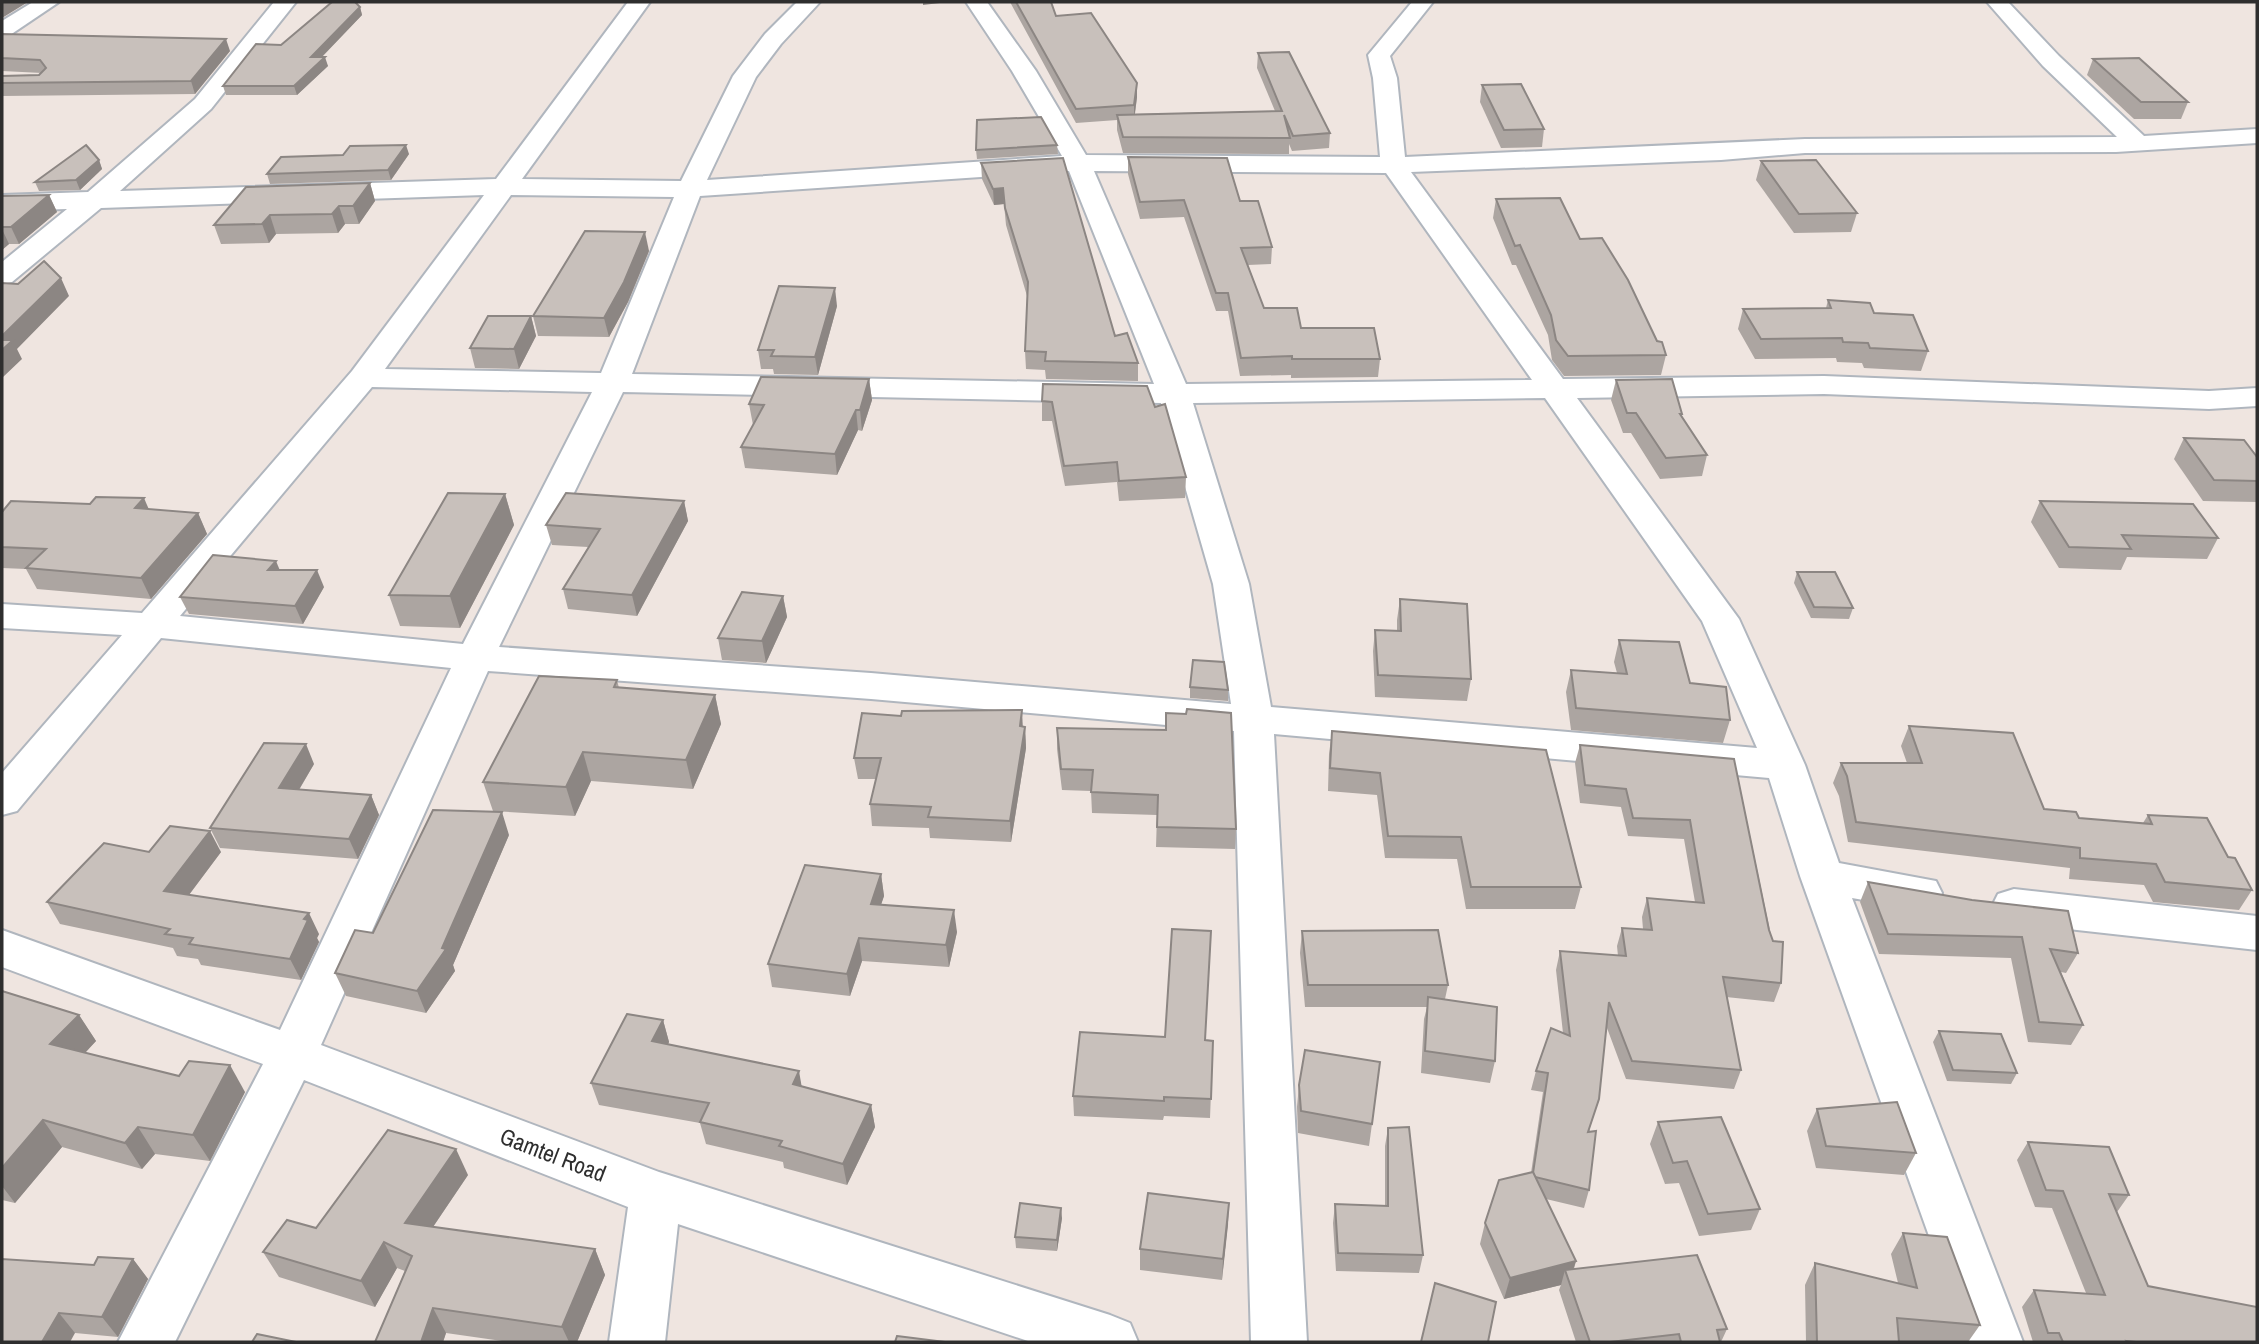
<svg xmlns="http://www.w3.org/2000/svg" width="2259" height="1344" viewBox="0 0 2259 1344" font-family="'Archivo Narrow',sans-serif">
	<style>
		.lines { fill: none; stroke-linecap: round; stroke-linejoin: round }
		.minor-casing { stroke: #b0b6be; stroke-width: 4 }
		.minor { fill: #fff; fill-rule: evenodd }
		.wall { fill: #aca5a1 }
		.shaded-wall { fill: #8c8683 }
		.building { fill: #c8c0bb; stroke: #8c8683; stroke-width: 2 }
		.labels { text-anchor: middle; stroke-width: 6; stroke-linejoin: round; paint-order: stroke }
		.near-street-label { font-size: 23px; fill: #2e2e2e; stroke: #fff }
	</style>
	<rect width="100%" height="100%" fill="#efe5e0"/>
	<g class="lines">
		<g class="minor-casing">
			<g id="minor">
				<path d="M33,2H59L10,35L2,37V21Z"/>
				<path d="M274,2H296L211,109L120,191L496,179L628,2H650L522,179L681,181L733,76L765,34L797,2H820L781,44L756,77L707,180L1062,156L1012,71L966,2H987L1036,71L1086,155L1380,157L1373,78L1368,55L1412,2H1433L1390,56L1397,78L1405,157L1805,139L2117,137L2043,66L1987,2H2008L2059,56L2144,136L2257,129V143L2116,152L1805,153L1721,160L1411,172L1563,379L1824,376L2209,391L2257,388V406L2209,409L1824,394L1577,398L1739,619L1805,765L1839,863L1936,881L1942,893L1936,905L1920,910L1852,898L2023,1342H1967L1800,876L1769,778L1274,734L1307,1342H1251L1234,731L871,699L488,671L321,1045L659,1172L1110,1315L1130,1323L1138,1342H1031L678,1224L665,1342H609L628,1207L304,1080L175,1342H118L263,1064L2,967V930L280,1030L451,668L161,638L17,811L2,815V773L122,635L2,628V604L142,613L352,371L484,195L101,208L12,282L2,284V262L67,209L2,211V195L88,192L195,99ZM1069,171L1154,384L632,374L700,196ZM1094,171L1386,173L1532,380L1186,384ZM511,195L674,197L601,373L385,369ZM372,387L592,392L463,644L180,616ZM623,392L1161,403L1213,584L1231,704L871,673L499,647ZM1545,398L1702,621L1757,748L1271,707L1249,584L1193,403Z"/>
				<path d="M2014,889L2257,916V950L2014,923L1998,918L1992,906L1998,894Z"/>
			</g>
		</g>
		<use href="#minor" class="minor"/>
	</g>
	<g class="wall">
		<path d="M1010,2H1051L1056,16L1137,97L1135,114L1275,111L1257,68L1258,53L1330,133L1329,148L1292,151L1289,144V154L1123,153L1117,130V120L1076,123Z"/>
		<path d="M360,7L362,15L322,57L328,66L297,95H226L223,86L281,45Z"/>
		<path d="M2,34L230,51L195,94L2,96V76L39,75L42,73L2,71Z"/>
		<path d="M2093,59L2188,102L2181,119H2134L2087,75Z"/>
		<path d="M1482,85L1544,129L1542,147L1501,148L1480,102Z"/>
		<path d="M1057,145L1058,154L977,159L976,150Z"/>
		<path d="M409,154L391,180L270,184L267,174Z"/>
		<path d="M1128,157L1240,201L1272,247L1271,264L1248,265L1264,308L1301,328L1380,359L1378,377L1291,378V375L1240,376L1228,311H1216L1184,217L1140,219L1128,174Z"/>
		<path d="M99,160L102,169L80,190L39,191L35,182Z"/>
		<path d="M1761,161L1857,213L1851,232L1794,233L1756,180Z"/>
		<path d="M981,163L1115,336L1138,363V381L1046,379L1045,370L1026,369L1025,351L1027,296L1006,225L1004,204L994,205L982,179Z"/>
		<path d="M370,183L375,201L359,224H345L338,233L276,234L269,243L221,244L214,225Z"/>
		<path d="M49,195L57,212L19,244H9L2,250V196Z"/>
		<path d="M1496,199L1580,239L1657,341L1666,355L1661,375L1564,376L1552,360L1548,335L1516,265H1512L1493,218Z"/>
		<path d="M649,251L628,302L609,337L538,336L533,316Z"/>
		<path d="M1828,300L1874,313L1928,351L1921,371L1864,368L1862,363L1837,362L1836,358L1755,359L1738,329L1743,309L1826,308Z"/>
		<path d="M837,306L818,375L774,374L773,369H761L758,350Z"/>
		<path d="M531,316L536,336L519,369L475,368L470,348Z"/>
		<path d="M869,379L872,400L862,431L858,430L837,475L745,468L741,447L753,425L749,404Z"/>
		<path d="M1616,380L1682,414L1681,416L1707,455L1702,476L1660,479L1631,433H1623L1611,400Z"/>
		<path d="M1042,401L1155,407L1186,477L1185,498L1119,501L1117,482L1065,486L1052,421H1042Z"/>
		<path d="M2184,438L2257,457V502L2203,501L2174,459Z"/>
		<path d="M505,494L514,525L460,628L400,626L389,595Z"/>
		<path d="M684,501L688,521L637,616L568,609L563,589L588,547L552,545L546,525Z"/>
		<path d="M2040,501L2218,538L2207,559L2127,557L2121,570L2059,568L2031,522Z"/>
		<path d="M148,509L198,513L207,534L151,599L37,589L26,569L2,568V512Z"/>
		<path d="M1797,572L1853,608L1849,619L1811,618L1794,583Z"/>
		<path d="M324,587L303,624L189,614L180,597Z"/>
		<path d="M783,596L787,617L766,663L722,660L718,638Z"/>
		<path d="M1400,599L1471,679L1467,701L1375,697L1373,651L1375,630L1397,631V620Z"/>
		<path d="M1619,640L1690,683L1730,720L1723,743L1571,730L1566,692L1571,670L1617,673L1614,662Z"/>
		<path d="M617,680L619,688L715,695L721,724L693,789L591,781L575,816L493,811L483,782Z"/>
		<path d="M1190,687L1228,690V701L1190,698Z"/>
		<path d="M1909,726L2044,809L2079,818L2143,823L2148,815L2228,857L2252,890L2239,910L2153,902L2144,885L2069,879L2070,868L1848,842L1839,796L1833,783L1841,763H1907L1901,746Z"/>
		<path d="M1025,727L1026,748L1011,842L930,838L929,828L872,826L870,804L876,779H858L854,758Z"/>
		<path d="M1057,728L1236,829L1235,849L1156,847L1157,815L1092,813L1091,791L1062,790L1057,749Z"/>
		<path d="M1332,731L1581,887L1575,909H1466L1457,859L1385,858L1377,795L1328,791L1329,754Z"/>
		<path d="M1580,745L1734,759L1781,983L1774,1002L1726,997L1741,1070L1734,1089L1626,1079L1607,1028L1589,1132V1190L1584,1208L1546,1199L1576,1261L1574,1269L1727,1329L1721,1342H1576L1559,1290L1561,1285L1504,1299L1480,1244L1485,1223L1531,1173L1543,1092L1531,1090L1536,1071L1563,1033L1556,970L1560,951L1618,956L1617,946L1622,928L1643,929L1642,917L1647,898L1695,902L1684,839L1628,836L1621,807L1580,803L1575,763Z"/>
		<path d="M314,764L299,790L371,795L379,815L358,859L220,848L210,828Z"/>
		<path d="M509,835L453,965L455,971L426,1013L346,996L335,973L373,933Z"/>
		<path d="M149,852H221L189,895L319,934L317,938L319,942L301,980L201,965L198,959L177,956L173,948L60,924L47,902Z"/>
		<path d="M881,874L884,896L881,904L957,932L949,967L862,961L850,996L772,987L768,964Z"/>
		<path d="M1868,882L1972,900L2078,953L2066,973L2061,972L2083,1025L2071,1045L2028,1042L2011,958L1879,954L1860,902Z"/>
		<path d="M1302,931L1448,985L1445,999L1495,1061L1490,1083L1421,1073L1424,1019L1427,1007H1305L1300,953Z"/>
		<path d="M2,991L79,1015L96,1041L85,1053L245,1092L210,1161L155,1154L142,1169L62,1147L15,1203L2,1200Z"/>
		<path d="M663,1020L669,1042L668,1044L802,1086L871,1105L875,1127L847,1185L784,1168L783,1162L706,1144L700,1123L599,1105L591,1083Z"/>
		<path d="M1939,1031L2017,1073L2011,1084L1947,1081L1933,1042Z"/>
		<path d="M1205,1040L1213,1041L1210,1118L1164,1116L1163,1120L1074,1116L1073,1096Z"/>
		<path d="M1299,1085L1372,1124L1369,1146L1298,1133L1297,1107Z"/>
		<path d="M1817,1109L1916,1153L1904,1175L1816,1168L1807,1131Z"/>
		<path d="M1658,1122L1760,1209L1751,1230L1699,1236L1679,1183L1665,1184L1650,1144Z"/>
		<path d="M1388,1128L1423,1255L1419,1273L1336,1271L1333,1223L1335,1204L1385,1206V1146Z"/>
		<path d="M2028,1142L2129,1195L2117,1212L2148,1286L2257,1342H2033L2022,1307L2034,1290L2086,1293L2052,1208L2035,1207L2017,1160Z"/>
		<path d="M468,1175L433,1227L595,1249L605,1275L577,1342H509L446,1333L443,1342H375L405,1271L397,1268L375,1307L279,1277L263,1252L316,1228Z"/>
		<path d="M1229,1203L1222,1280L1140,1270V1249Z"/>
		<path d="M1062,1218L1057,1251L1016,1248L1015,1237Z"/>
		<path d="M1903,1233L1980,1325L1968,1342H1919L1898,1341L1899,1342H1806L1805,1285L1815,1263L1898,1283L1891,1254Z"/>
		<path d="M133,1259L148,1279L118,1337L75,1333L2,1342L94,1265Z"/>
	</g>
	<g class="shaded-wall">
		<path d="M4,2H28L2,18V3Z"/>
		<path d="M923,2H948L923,5Z"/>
		<path d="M360,7L362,15L313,66L311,57Z"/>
		<path d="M226,39L230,51L195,94L191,81Z"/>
		<path d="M325,57L328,66L297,95L294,86Z"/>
		<path d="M1137,83V97L1134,119V105Z"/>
		<path d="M406,145L409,154L391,180L388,170Z"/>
		<path d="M99,160L102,169L80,190L76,180Z"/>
		<path d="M370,183L375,201L359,224L353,206Z"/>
		<path d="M1003,188L1004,204L994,205L993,189Z"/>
		<path d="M49,195L57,212L19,244L11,227Z"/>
		<path d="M339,206L345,224L338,233L332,214Z"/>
		<path d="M270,215L276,234L269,243L262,224Z"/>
		<path d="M2,229L9,244L2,250Z"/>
		<path d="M645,232L649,251L628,302L609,337L604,318Z"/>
		<path d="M61,278L69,296L17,349L22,359L2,378V336Z"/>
		<path d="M835,288L837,306L818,375L815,357Z"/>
		<path d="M531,316L536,336L519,369L514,349Z"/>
		<path d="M869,379L872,400L862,431L860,410Z"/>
		<path d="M856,410L858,430L837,475L835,454Z"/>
		<path d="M505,494L514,525L460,628L450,596Z"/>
		<path d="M144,498L153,519L135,508Z"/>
		<path d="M684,501L688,521L637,616L632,595Z"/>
		<path d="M198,513L207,534L151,599L141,578Z"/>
		<path d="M276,561L283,578L268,570Z"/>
		<path d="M317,570L324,587L303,624L295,606Z"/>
		<path d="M783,596L787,617L766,663L762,641Z"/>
		<path d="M715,695L721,724L693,789L686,760Z"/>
		<path d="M1022,710L1023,731L1020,726Z"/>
		<path d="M1025,727L1026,748L1011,842L1010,821Z"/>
		<path d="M306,744L314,764L288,808L279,788Z"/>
		<path d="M583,752L591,781L575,816L566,787Z"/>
		<path d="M371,795L379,815L358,859L349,839Z"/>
		<path d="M502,812L509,835L453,965L455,971L426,1013L417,991L442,948Z"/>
		<path d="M210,831L221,852L176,912L164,891Z"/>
		<path d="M881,874L884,896L874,926L871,904Z"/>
		<path d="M954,910L957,932L949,967L946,945Z"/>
		<path d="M309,913L319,934L317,938L319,942L301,980L290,959L304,919Z"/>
		<path d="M859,938L862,961L850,996L847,974Z"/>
		<path d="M79,1015L96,1041L68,1071L50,1044Z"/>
		<path d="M663,1020L669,1042L659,1063L652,1041Z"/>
		<path d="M230,1065L245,1092L210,1161L193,1135Z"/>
		<path d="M799,1071L803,1094L793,1084Z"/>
		<path d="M871,1105L875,1127L847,1185L843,1164Z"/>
		<path d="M43,1120L62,1147L15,1203L2,1186V1168Z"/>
		<path d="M138,1127L155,1154L142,1169L125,1143Z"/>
		<path d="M456,1149L468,1175L418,1249L405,1223Z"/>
		<path d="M1229,1203L1228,1225L1222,1280L1223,1259Z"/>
		<path d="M1061,1208L1062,1218L1057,1251V1240Z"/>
		<path d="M384,1242L397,1268L375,1307L361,1281Z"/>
		<path d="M595,1249L605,1275L577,1342H569L562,1327Z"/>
		<path d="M133,1259L148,1279L118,1337L102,1317Z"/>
		<path d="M1576,1261L1569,1282L1565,1270L1561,1285L1504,1299L1510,1278Z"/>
		<path d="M433,1308L446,1333L443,1342H421Z"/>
		<path d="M59,1313L75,1333L70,1342H42Z"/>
	</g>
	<g class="building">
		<path d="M332,2H355L360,7L311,57H325L294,86H223L256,44L281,45Z"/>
		<path d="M1016,2H1051L1056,16L1091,13L1137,83L1134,105L1076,109Z"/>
		<path d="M2,34L226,39L191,81L2,83V76L39,75L46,68L40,60L2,58Z"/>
		<path d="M1289,52L1330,133L1293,136L1284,115L1290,138L1123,137L1117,115L1282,111L1258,53Z"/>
		<path d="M2139,58L2188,102H2141L2093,59Z"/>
		<path d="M1521,84L1544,129L1504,130L1482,85Z"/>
		<path d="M1041,117L1057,145L976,150L977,120Z"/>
		<path d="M86,145L99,160L76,180L35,182Z"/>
		<path d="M406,145L388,170L267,174L281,157L343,155L350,146Z"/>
		<path d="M1128,157L1227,158L1240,201H1258L1272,247L1241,248L1264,308H1297L1301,328H1374L1380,359H1292V356L1241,358L1228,293H1216L1184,200L1140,202Z"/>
		<path d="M1063,158L1115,336L1127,333L1138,363L1045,361L1046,352L1025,351L1028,282L1005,208L1003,188L993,189L981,163Z"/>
		<path d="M1816,160L1857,213L1799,214L1761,161Z"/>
		<path d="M370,183L353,206H339L332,214L270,215L262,224L214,225L246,187Z"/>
		<path d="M49,195L11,227H2V196Z"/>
		<path d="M1560,198L1580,239L1602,238L1628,280L1657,341L1662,342L1666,355L1568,356L1556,340L1551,315L1520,245L1515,246L1496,199Z"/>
		<path d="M585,231L645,232L624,282L604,318L533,316Z"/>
		<path d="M44,261L61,278L2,336V283L18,284Z"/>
		<path d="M779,286L835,288L815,357L771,356L774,350H758Z"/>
		<path d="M1828,300L1870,303L1874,313L1913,315L1928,351L1870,348L1868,343L1843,342L1842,338L1761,339L1743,309L1831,308Z"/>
		<path d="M488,316H531L514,349L470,348Z"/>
		<path d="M2,340H13L2,350Z"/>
		<path d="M761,377L869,379L860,410H856L835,454L741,447L764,405L749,404Z"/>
		<path d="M1672,379L1682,414H1680L1707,455L1666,458L1636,413H1627L1616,380Z"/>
		<path d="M1043,384L1147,386L1155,407L1165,404L1186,477L1119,481L1117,462L1064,466L1052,402L1042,401Z"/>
		<path d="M2184,438L2244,440L2257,457V481L2214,480Z"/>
		<path d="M448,493L505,494L450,596L389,595Z"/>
		<path d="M566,493L684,501L632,595L563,589L600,529L546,525Z"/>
		<path d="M96,497L144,498L135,508L198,513L141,578L26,568L46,549L2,547V512L11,501L90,504Z"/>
		<path d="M2040,501L2193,504L2218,538L2122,535L2131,549L2069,547Z"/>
		<path d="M213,555L276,561L268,570H317L295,606L180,597Z"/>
		<path d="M1797,572H1835L1853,608L1814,607Z"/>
		<path d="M742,592L783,596L762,641L718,638Z"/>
		<path d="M1400,599L1467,604L1471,679L1378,675L1375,630L1401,631Z"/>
		<path d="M1619,640L1679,642L1690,683L1726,687L1730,720L1576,708L1571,670L1627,674Z"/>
		<path d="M1193,660L1224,662L1228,690L1190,687Z"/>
		<path d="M539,676L617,680L614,687L715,695L686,760L583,752L566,787L483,782Z"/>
		<path d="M1187,709L1231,713L1236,829L1157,827L1158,795L1091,792L1093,770L1061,769L1057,728L1166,730V713L1186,714Z"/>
		<path d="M1022,710L1020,726L1025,727L1010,821L928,817L931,807L870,804L881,758H854L862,713L901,716L902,711Z"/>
		<path d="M1909,726L2013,733L2044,809L2076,812L2079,818L2152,824L2148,815L2207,818L2228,857L2235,858L2252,890L2165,882L2156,864L2080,858V848L1856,822L1847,776L1841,763H1922Z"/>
		<path d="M1332,731L1546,750L1581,887H1471L1461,837L1388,836L1380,773L1330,768Z"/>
		<path d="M264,743L306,744L279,788L371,795L349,839L210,828Z"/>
		<path d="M1580,745L1734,759L1769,930L1773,941L1783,942L1781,983L1723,977L1741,1070L1632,1061L1609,1002L1599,1099L1588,1132L1596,1131L1589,1190L1535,1177L1533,1173L1548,1073L1536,1071L1551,1028L1570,1036L1560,951L1626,956L1622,928L1652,930L1647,898L1704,903L1690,820L1633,818L1626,789L1585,785Z"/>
		<path d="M433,810L502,812L442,948L446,949L417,991L335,973L355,930L373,933Z"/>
		<path d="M170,826L210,831L164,891L309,913L304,919L308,920L290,959L189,944L193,938L165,934L170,929L47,902L104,843L149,852Z"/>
		<path d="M805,865L881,874L871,904L954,910L946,945L859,938L847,974L768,964Z"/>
		<path d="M1868,882L1972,900L2068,911L2078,953L2050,949L2083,1025L2039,1022L2022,937L1888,934Z"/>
		<path d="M1172,929L1211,931L1205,1040L1213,1041L1211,1099L1164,1097V1101L1073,1096L1080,1032L1165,1037Z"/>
		<path d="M1438,930L1448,985H1308L1302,931Z"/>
		<path d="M2,991L79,1015L50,1044L179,1076L189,1061L230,1065L193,1135L138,1127L125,1143L43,1120L2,1168Z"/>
		<path d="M1428,997L1497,1007L1495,1061L1425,1051Z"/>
		<path d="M627,1014L663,1020L652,1041L799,1071L793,1084L871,1105L843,1164L779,1146L782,1141L700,1122L709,1103L591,1083Z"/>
		<path d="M1939,1031L2001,1034L2017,1073L1953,1070Z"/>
		<path d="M1305,1050L1380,1062L1372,1124L1301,1111L1299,1085Z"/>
		<path d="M1897,1102L1916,1153L1826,1146L1817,1109Z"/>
		<path d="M1721,1117L1760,1209L1708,1214L1687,1161L1673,1163L1658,1122Z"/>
		<path d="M1409,1127L1423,1255L1338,1253L1335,1204L1388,1206V1128Z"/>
		<path d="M388,1130L456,1149L405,1223L595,1249L562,1327L433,1308L421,1342H375L412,1256L384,1242L361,1281L263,1252L287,1220L316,1228Z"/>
		<path d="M2028,1142L2109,1147L2129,1195L2109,1194L2148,1286L2257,1307V1342H2136L2127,1341L2128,1342H2063L2059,1333H2048L2034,1290L2105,1295L2063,1191L2046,1190Z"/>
		<path d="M1533,1172L1576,1261L1510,1278L1485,1223L1499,1180Z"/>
		<path d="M1148,1193L1229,1203L1223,1259L1140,1249Z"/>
		<path d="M1020,1203L1061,1208L1057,1240L1015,1237Z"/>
		<path d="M1903,1233L1947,1237L1980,1325L1897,1318L1899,1342H1817L1815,1263L1917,1288Z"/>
		<path d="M1697,1255L1727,1329L1717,1330L1720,1342H1681L1679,1334L1610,1342H1590L1565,1270Z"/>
		<path d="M98,1257L133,1259L102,1317L59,1313L42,1342H2V1259L94,1265Z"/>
		<path d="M1435,1283L1496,1302L1488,1342H1421Z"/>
		<path d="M257,1334L296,1342H252Z"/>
		<path d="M897,1336L945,1342H895Z"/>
	</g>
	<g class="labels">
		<g class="near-street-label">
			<text transform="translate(553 1155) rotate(21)" y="8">Gamtel Road</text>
		</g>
	</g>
	<rect width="2259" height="1344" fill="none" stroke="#2e2e2e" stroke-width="7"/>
</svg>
